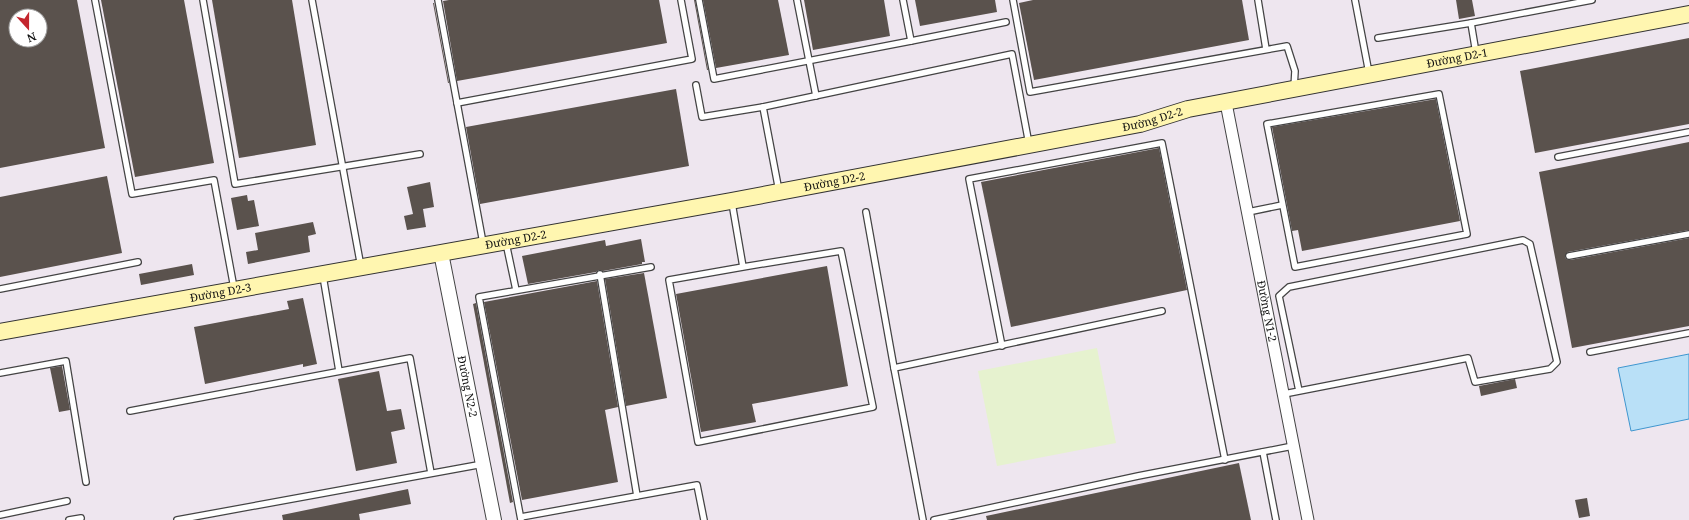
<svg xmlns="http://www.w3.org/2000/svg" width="1689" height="520" viewBox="0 0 1689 520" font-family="'Noto Serif',serif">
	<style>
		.industrial { fill: #eee6ef; fill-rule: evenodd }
		.pitch { fill: #e6f2cf }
		.water { fill: #b9e0f7; stroke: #3f96cf }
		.building { fill: #5a524d; fill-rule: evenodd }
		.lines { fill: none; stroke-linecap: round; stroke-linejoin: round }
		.service-casing { stroke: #444; stroke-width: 8 }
		.minor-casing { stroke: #444; stroke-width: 13 }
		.tertiary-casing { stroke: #444; stroke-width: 16 }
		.secondary-casing { stroke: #333; stroke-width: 18 }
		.service { stroke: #fff; stroke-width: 5.5 }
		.minor { stroke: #fff; stroke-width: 11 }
		.tertiary { stroke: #fff; stroke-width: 14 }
		.secondary { stroke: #fff6b0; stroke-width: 16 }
		.labels { text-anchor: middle; stroke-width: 4; stroke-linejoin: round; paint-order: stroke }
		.street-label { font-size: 11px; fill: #111; stroke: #fff }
	</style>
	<rect width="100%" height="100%" fill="#fffdf5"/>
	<path class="industrial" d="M0,0H1689V520H0ZM16,16H40V40H16Z"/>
	<path class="pitch" d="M1097,348L1116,443L997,466L978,371Z"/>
	<path class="water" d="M1689,354V419L1631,431L1618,368Z"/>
	<g class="building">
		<path d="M0,0H77L105,148L0,168ZM16,16H40V40H16Z"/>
		<path d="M101,0H184L214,163L135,177Z"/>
		<path d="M212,0H292L316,145L239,158Z"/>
		<path d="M449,0H659L667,43L457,81L443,1Z"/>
		<path d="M694,0H695L708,70H707Z"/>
		<path d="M703,0H778L789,55L716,68Z"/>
		<path d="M804,0H884L890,36L813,50Z"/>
		<path d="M915,0H995L997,12L920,26Z"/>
		<path d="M1033,0H1242L1249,40L1034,80L1019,3Z"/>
		<path d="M1456,0H1472L1475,16L1459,19Z"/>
		<path d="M433,3H434L449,83H448Z"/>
		<path d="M1689,38V124L1535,153L1520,71Z"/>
		<path d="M676,89L689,166L480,204L466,127Z"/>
		<path d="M1436,99L1460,221L1302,251L1298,230L1292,231L1272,127Z"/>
		<path d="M1689,142V230L1568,252L1565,256L1566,259L1570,260L1689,238V326L1572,348L1539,172Z"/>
		<path d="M1159,148L1187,290L1011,327L981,182Z"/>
		<path d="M107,176L122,253L0,277V197Z"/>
		<path d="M430,182L434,207L423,209L426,227L407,230L404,216L413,214L407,187Z"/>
		<path d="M247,195L248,201L254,200L259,226L237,230L231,198Z"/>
		<path d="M313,222L316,234L308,236L310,252L248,264L246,252L258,250L255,233Z"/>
		<path d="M641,239L645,262H642V264L603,271L599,270L596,272L528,284L522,256L605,240L606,246Z"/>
		<path d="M192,264L194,275L141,285L139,274Z"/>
		<path d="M827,266L848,386L752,404L756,422L701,432L676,294Z"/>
		<path d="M644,273L667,398L626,406L605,279Z"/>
		<path d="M597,281L618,407L605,410L618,482L522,500L484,302Z"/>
		<path d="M303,298L317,364L303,367V364L205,384L194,327L289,309L287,301Z"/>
		<path d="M476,303L513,502L510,503L473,304Z"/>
		<path d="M62,366L70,410L59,412L50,368Z"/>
		<path d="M379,371L387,411L401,409L405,429L391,432L397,463L356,471L338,379Z"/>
		<path d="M1515,379L1517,388L1481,396L1479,386Z"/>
		<path d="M1239,463L1251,520H987L986,516Z"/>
		<path d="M408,489L411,504L359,514L360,520H283L282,515Z"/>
		<path d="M1587,498L1590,516L1579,518L1575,500Z"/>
	</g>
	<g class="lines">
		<g class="service-casing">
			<g id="service">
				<path d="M95,0L132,194L214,180L234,288"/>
				<path d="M203,0L235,184L420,154"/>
				<path d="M312,0L361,267"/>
				<path d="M438,0L483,243"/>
				<path d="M699,0L714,79L911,41"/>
				<path d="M797,0L816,96"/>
				<path d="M903,0L911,41L1006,22"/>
				<path d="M1013,0L1030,92L1287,46L1295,71L1294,88"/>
				<path d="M1258,0L1266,49"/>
				<path d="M1355,0L1369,73"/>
				<path d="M1471,23L1592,0"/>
				<path d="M1378,38L1471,23L1476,53"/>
				<path d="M696,85L702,117L763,107"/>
				<path d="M1439,94L1467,234L1295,267L1267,124Z"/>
				<path d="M457,103L692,59L681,0"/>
				<path d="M1558,157L1689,132"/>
				<path d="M779,191L763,107L1012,54L1029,144"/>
				<path d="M732,203L743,267L669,280L698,442L873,407L841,251L743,267"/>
				<path d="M866,212L894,368"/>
				<path d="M1248,212L1282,205"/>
				<path d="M506,243L516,290"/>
				<path d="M1569,256L1689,234"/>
				<path d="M600,274L637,496"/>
				<path d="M323,276L339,371"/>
				<path d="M0,289L138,262"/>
				<path d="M1002,346L969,179L1162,143L1225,460"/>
				<path d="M1590,352L1689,333"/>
				<path d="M0,373L66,361L86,482"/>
				<path d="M1284,394L1468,358L1475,382L1550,369L1557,362L1530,244L1523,240L1289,287L1279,296L1299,391"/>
				<path d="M130,411L410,358L431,473"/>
				<path d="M1263,452L1276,520"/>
				<path d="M0,515L67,501"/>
				<path d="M521,517L697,485L704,520"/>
				<path d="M69,520L81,518"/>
				<path d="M177,520L483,464"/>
				<path d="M521,520L479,297L651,267"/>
				<path d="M923,520L894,368L1162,311"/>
				<path d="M934,520L1138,476L1293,446"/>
			</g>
		</g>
		<g class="minor-casing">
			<g id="minor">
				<path id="s1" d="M1226,103L1308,520"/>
			</g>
		</g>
		<g class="tertiary-casing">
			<g id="tertiary">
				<path id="s2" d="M441,253L494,520"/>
			</g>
		</g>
		<g class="secondary-casing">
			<g id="secondary">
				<path id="s3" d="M0,332L731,201L1140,124L1188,109L1689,14"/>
			</g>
		</g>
		<use href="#service" class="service"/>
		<use href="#minor" class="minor"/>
		<use href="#tertiary" class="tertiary"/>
		<use href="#secondary" class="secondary"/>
	</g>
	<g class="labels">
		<g class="street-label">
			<text dy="4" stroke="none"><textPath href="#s3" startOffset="1483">Đường D2-1</textPath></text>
			<text dy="4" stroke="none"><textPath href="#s3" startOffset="1172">Đường D2-2</textPath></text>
			<text dy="4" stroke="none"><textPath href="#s3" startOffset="848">Đường D2-2</textPath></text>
			<text dy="4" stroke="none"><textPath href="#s3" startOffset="524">Đường D2-2</textPath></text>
			<text dy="4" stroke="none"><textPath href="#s3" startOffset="224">Đường D2-3</textPath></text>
			<text dy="4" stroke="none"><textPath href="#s1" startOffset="212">Đường N1-2</textPath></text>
			<text dy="4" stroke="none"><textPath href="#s2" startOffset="136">Đường N2-2</textPath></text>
		</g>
	</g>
	<g transform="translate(28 28) rotate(159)"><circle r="19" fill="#ffffff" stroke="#a0a0a0"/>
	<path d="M0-3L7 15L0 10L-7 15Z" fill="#c4262e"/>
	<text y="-6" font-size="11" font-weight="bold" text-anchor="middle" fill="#111111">N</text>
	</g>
</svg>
